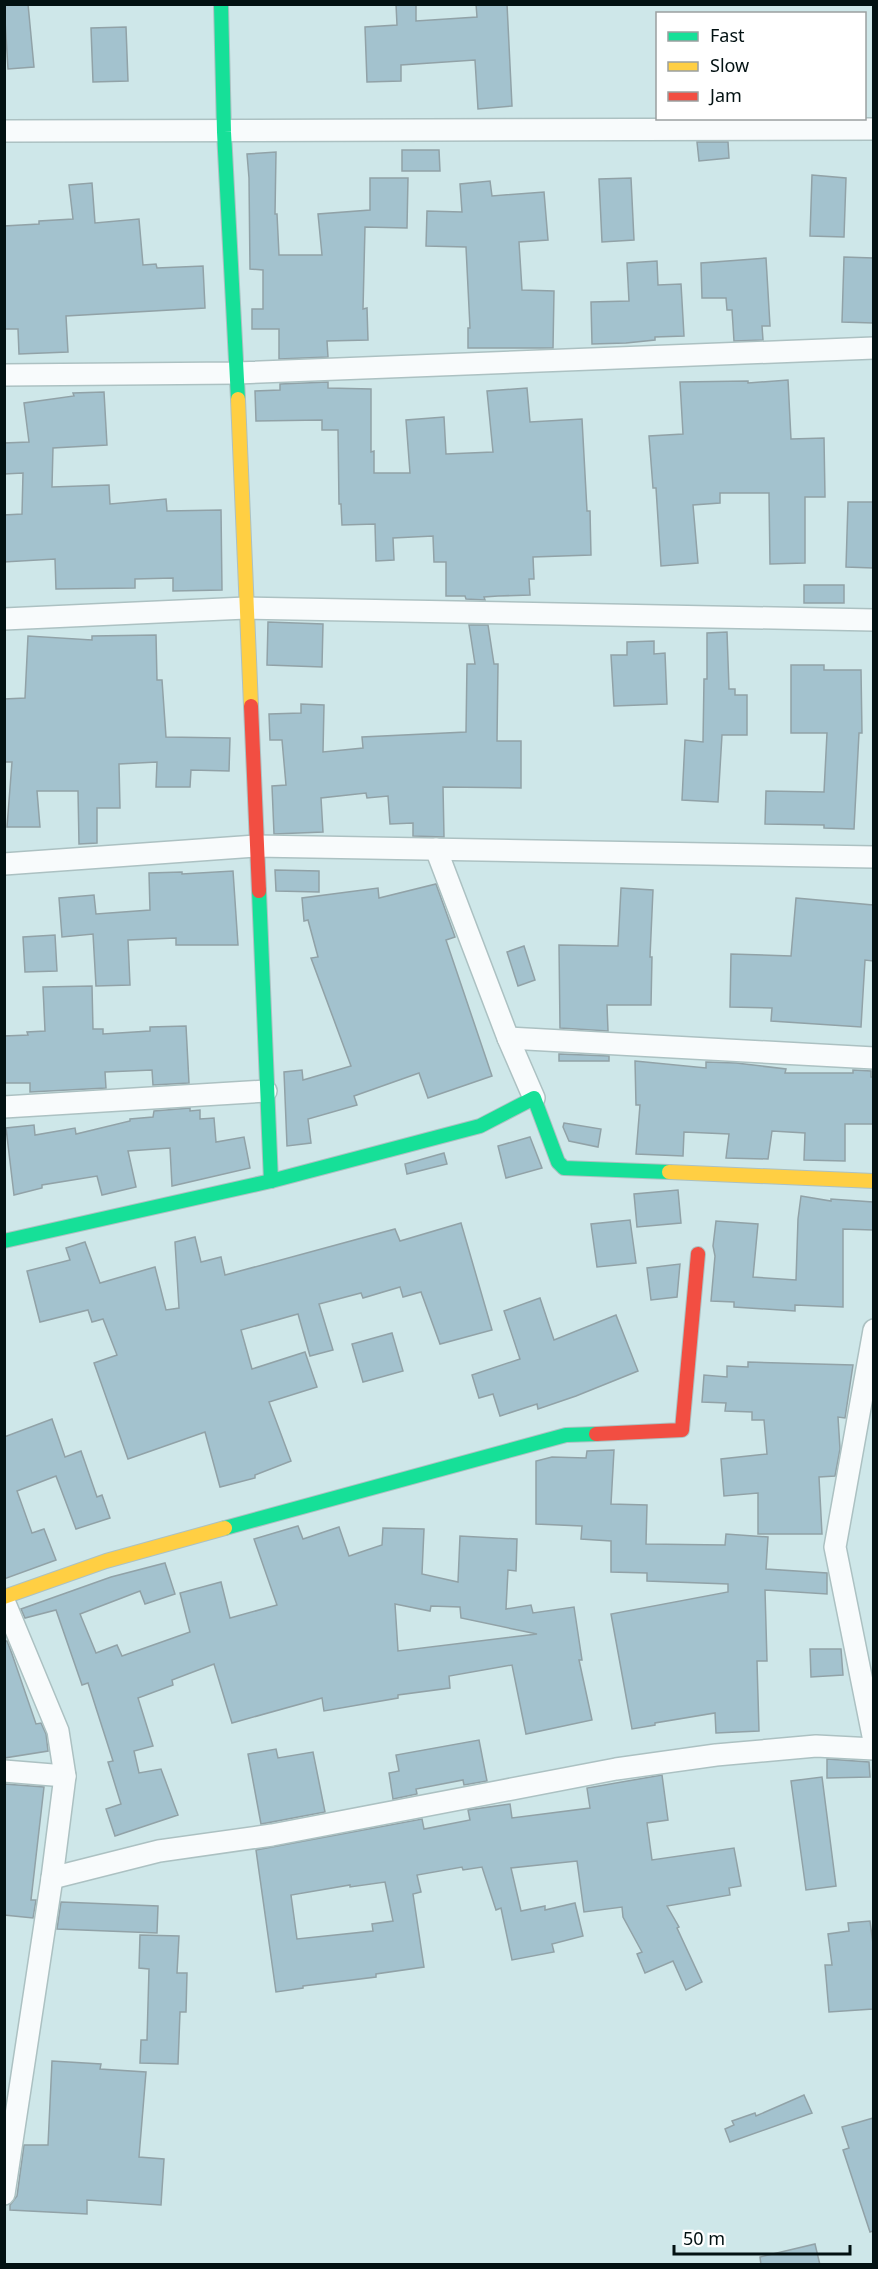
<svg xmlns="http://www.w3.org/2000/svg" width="878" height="2269" viewBox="0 0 878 2269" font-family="'Noto Sans',sans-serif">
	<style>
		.building { fill: #a3c2ce; stroke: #91a2a7; stroke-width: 1.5; fill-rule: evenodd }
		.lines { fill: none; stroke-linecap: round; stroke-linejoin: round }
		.street-casing { stroke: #acc1c2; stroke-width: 24 }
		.fast-casing { stroke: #acc1c2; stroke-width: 16 }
		.slow-casing { stroke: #acc1c2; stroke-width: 16 }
		.jam-casing { stroke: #acc1c2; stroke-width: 16 }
		.street { stroke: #f8fbfc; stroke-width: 21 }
		.fast { stroke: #16e098; stroke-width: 14 }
		.slow { stroke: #ffcf43; stroke-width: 14 }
		.jam { stroke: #f24e42; stroke-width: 14 }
	</style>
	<rect width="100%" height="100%" fill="#cee7e9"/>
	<g class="building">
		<path d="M4,4H28L34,67L8,69Z"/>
		<path d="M396,4H416V21L477,17L476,4H507L512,106L478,109L475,60L401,65V81L367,82L365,27L397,25Z"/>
		<path d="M126,27L128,81L93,82L91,28Z"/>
		<path d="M697,142H728L729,158L699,161Z"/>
		<path d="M402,150H439L440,171H402Z"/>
		<path d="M276,152L275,214H277L279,255H322L318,214L370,210V178H408L407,228L365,227L363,309L367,308L368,340L327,341L328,357L279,359V329H252V309H263V270L250,269L249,178L247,154Z"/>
		<path d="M812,175L846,178L844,237L810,236Z"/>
		<path d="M631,178L634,240L602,242L599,179Z"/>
		<path d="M490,181L492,196L544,192L548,240L519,242L522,290L554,291L553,348H468V328H470L466,247L426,246L427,211L462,212L460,184Z"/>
		<path d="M92,183L95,223L139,219L143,265L156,264L157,268L203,266L205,308L66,316L68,352L19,354L18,329H4V226L39,224V221L73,219L69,185Z"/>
		<path d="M844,257L873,258V323L842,322Z"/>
		<path d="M766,258L770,326H762L763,340L734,341L732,310H727L726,298H702L701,263Z"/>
		<path d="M657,261L658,285L681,284L684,336L655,337V340L626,343L592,344L591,302L629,301L627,263Z"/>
		<path d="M788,380L791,439L824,438L825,497H805V563L770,564L769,493H720V503L693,505L698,563L661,566L656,488H653L649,436L683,434L680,382L748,381V383Z"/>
		<path d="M328,382V388L371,389V452L374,451V473H410L406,420L444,417L446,454L493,452L487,391L527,388L530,422L582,419L587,511H590L591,555L533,557L534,579H529L530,595L498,596L484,597L485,600L466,599L465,596H446V562H434L433,536L393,538L394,560L376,561L375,524L342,525L341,504H339L338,430H322V420L256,421L255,391L280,390V384Z"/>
		<path d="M104,392L107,445L53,448L52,487L109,485L110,504L166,499L167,511L221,510L222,590L173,591V578L135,579V588L56,589L55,559L4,562V515L22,514L23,473L4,474V443L29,442L24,403L74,396L73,393Z"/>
		<path d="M848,502H873V568L846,567Z"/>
		<rect x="804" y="585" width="40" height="18"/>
		<path d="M268,622L323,624L322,667L267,665Z"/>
		<path d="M469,625H488L494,664H498L497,741H521V788L443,787L444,837L413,836V823L390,824L388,796L367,798L366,793L321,798L323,832L274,834L272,786L286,785L282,740H270L269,714L301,713V704L324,705L323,752L363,748L362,737L466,732L467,664H475Z"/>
		<path d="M727,632L729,689H735V695H747V735H722L718,802L682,800L685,740L703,742L704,679H707V633Z"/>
		<path d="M156,635L157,680H162L166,737L230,738L229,771L191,770L190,787H156L157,762L119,764L120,808H97V843L79,844L78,791H37L40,827H7L12,762H4V699L25,698L28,636L92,640V636Z"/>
		<path d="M654,641V654L665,653L667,704L614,706L611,655H627V642Z"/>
		<path d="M791,665H824V670H861L862,733H859L854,829L824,828V825L765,824L766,791L824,792L827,733H791Z"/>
		<path d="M275,870L319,871V892L276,891Z"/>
		<path d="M233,871L238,945H176V938L128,940L130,985L96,986L93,934L62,937L59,898L94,895L96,914L150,910L149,873L182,872V874Z"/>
		<path d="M436,884L455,937L446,940L492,1076L428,1098L419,1073L354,1096L357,1105L308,1119L311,1143L287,1146L284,1072L302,1070L303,1080L351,1066L311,958L318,957L308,920L304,921L302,898L378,888L379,898Z"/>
		<path d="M621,888L653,890L650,957H652L651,1005H607L608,1031L560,1028L559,945L618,946Z"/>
		<path d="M796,898L873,905V961L865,960L861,1027L771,1021L772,1008L730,1007L731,954L791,956Z"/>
		<path d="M55,935L57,971L25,972L23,937Z"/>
		<path d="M524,946L535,980L518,986L507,952Z"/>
		<path d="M92,986L93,1029H103V1034L150,1031V1027L186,1026L189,1083L153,1085L152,1070L105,1072L106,1088L30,1092V1083H4V1036L28,1035L27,1032L45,1031L43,987Z"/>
		<path d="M559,1054L609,1056V1061H559Z"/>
		<path d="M635,1061L706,1068V1062L736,1063L786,1069L785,1073H853V1070L871,1071V1077H873V1124H845V1161L804,1160L805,1133L772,1131L768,1159L726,1158L729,1134L684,1132L683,1156L636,1154L640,1105H636Z"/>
		<path d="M190,1108V1111L200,1110V1119L214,1118L216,1142L244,1137L250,1168L172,1186L170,1148L128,1151L136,1187L102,1195L97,1176L42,1185V1188L14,1195L6,1128L34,1125L35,1135L75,1128L76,1134L130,1121V1119L153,1117L154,1111Z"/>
		<path d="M564,1123L601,1129L598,1147L569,1141L563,1127Z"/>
		<path d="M530,1137L542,1168L506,1178L498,1146Z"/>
		<path d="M444,1153L447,1164L407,1174L405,1164Z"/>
		<path d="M678,1190L681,1223L637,1227L634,1194Z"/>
		<path d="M801,1196L831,1201V1199L873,1202V1230L843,1229V1307L795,1305V1311L734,1307V1302L711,1301L715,1256L713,1246L716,1221L758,1224L753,1277L796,1280L798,1219Z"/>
		<path d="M630,1220L636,1263L597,1267L591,1224Z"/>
		<path d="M461,1223L492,1330L440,1344L421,1292L403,1297L400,1287L363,1298L361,1293L319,1304L333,1350L310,1356L298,1314L241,1330L252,1369L305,1352L317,1387L269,1402L291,1461L255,1475V1478L220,1487L205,1432L128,1459L94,1363L117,1355L103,1319L92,1322L88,1310L40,1322L27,1271L70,1260L66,1248L85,1242L100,1283L155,1267L166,1310L179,1308L175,1242L195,1237L201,1262L221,1257L225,1275L395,1229L400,1241Z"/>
		<path d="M680,1264L677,1297L651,1300L647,1268Z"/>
		<path d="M540,1298L554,1340L616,1315L638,1371L576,1396L538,1409L537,1404L500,1416L493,1394L479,1398L472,1375L520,1359L504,1311Z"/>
		<path d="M392,1333L403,1371L363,1382L352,1344Z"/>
		<path d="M748,1362L853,1365L845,1418L838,1417L840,1449L835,1476L819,1477L822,1534H758V1493L724,1496L721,1459L767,1454L764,1420H752V1412L725,1411L726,1403L702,1402L704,1375L727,1377V1366L748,1367Z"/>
		<path d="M52,1419L65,1457L81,1451L97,1497L102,1495L110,1518L76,1529L56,1476L17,1491L32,1533L44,1529L56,1560L4,1579V1437Z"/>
		<path d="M614,1450L611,1504L647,1505L646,1544L725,1545L726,1534L768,1537L766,1569L827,1573V1594L765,1590L767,1661H757L759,1731L716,1733L715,1713L655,1723V1725L632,1729L611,1614L728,1592V1584L647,1581V1573L611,1572V1541L581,1539L582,1526L536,1524V1461L552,1457L586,1458L587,1451Z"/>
		<path d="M298,1526L303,1539L339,1527L349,1556L382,1545L383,1528L424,1529L422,1574L458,1582L460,1536L517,1539L516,1571L508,1570L506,1609L531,1605L533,1613L574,1607L582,1660H579L592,1720L526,1734L512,1665L449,1676L450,1688L398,1695V1698L324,1711L322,1698L232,1723L214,1664L172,1680L173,1685L138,1698L153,1746L134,1751L139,1773L161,1769L178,1815L115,1836L106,1809L121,1804L108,1762L113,1761L88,1683L82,1685L56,1610L25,1618L21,1609L111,1577L165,1563L175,1594L145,1604L140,1591L80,1614L96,1653L117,1645L122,1656L190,1632L180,1593L221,1582L230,1618L277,1605L254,1539ZM395,1604L430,1611L431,1606L460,1607L461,1618L537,1634L398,1651Z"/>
		<path d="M4,1641H7L12,1654L36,1724L41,1723L46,1734L48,1751L4,1758Z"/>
		<path d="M810,1649H841L843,1675L811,1677Z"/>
		<path d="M479,1740L487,1781L464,1785L463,1780L416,1789L417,1794L393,1799L389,1773L399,1771L396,1755Z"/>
		<path d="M276,1749L278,1758L313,1752L325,1812L261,1824L248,1754Z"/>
		<path d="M827,1759L869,1762L870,1777L827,1778Z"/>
		<path d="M662,1775L668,1820L647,1823L652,1860L734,1848L741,1886L729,1888L730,1895L667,1906L679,1927L677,1928L702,1982L686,1990L673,1961L645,1973L637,1954L642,1952L623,1917L622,1907L584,1912L577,1861L511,1868L521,1911L545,1906V1910L575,1903L583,1936L552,1944L554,1952L512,1960L501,1908L496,1910L482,1867L463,1870L462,1867L417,1875L421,1892L413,1894L424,1967L376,1974V1977L303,1986V1988L276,1992L256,1850L422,1819L424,1829L470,1820L468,1810L510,1804L512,1818L590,1808L587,1788ZM385,1882L393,1921L372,1924L373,1931L297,1939L291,1895L350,1885V1887Z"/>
		<path d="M822,1777L836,1886L806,1890L791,1781Z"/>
		<path d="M4,1784L44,1787L31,1900H36L33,1918L4,1915Z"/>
		<path d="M61,1902L158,1906L157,1933L57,1929Z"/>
		<path d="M870,1921L873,1944V2009L829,2012L825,1965H832L828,1934L849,1931L848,1923Z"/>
		<path d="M140,1935L179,1936L177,1973H187L186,2012H180L178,2064L140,2063L141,2040H147L149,1969L139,1968Z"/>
		<path d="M52,2061L101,2064L100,2069L146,2072L139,2157L164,2159L161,2205L87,2200V2214L10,2210V2205L17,2196L24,2145H48Z"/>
		<path d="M804,2095L812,2113L730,2142L725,2129L734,2125L732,2121L755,2113L756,2116Z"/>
		<path d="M873,2118V2231L870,2232L843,2150L849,2148L842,2127Z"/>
		<path d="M815,2244L820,2265H761L760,2257Z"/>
	</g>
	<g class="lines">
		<g class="street-casing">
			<g id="street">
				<path d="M4,131L874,129"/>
				<path d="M4,375L237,373L874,348"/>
				<path d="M4,619L246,608L874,620"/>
				<path d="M436,849L508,1038L534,1098"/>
				<path d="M4,864L256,846L874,857"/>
				<path d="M508,1038L874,1058"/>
				<path d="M4,1107L266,1091"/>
				<path d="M874,1330L835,1547L874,1741"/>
				<path d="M4,1601L58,1731L65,1776L52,1878L4,2194"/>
				<path d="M4,1771L65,1776"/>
				<path d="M52,1878L159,1851L272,1835L616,1769L716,1755L816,1746L874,1749"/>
			</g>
		</g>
		<g class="fast-casing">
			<g id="fast">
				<path d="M221,4L224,132L238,399"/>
				<path d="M259,891L271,1181"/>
				<path d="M4,1241L271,1181L480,1126L534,1098L558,1162L564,1168L669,1172"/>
				<path d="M225,1528L566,1435L596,1434"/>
			</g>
		</g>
		<g class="slow-casing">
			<g id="slow">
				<path d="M238,399L251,706"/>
				<path d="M669,1172L874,1181"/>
				<path d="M4,1597L106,1561L225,1528"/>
			</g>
		</g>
		<g class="jam-casing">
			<g id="jam">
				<path d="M251,706L259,891"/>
				<path d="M596,1434L682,1430L698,1254"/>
			</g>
		</g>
		<use href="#street" class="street"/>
		<use href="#fast" class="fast"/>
		<use href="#slow" class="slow"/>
		<use href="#jam" class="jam"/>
	</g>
	<rect width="878" height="2269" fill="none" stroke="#021112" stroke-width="12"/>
	<rect x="656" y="12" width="210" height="108" fill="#ffffff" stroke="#9aa0a0" stroke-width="1.5"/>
	<rect x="668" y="32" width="30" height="9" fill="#16e098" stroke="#9aa0a0" stroke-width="1.5"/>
	<text x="710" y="42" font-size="18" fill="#021112">Fast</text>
	<rect x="668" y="62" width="30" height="9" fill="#ffcf43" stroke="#9aa0a0" stroke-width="1.5"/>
	<text x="710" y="72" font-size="18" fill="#021112">Slow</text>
	<rect x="668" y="92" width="30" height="9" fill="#f24e42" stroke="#9aa0a0" stroke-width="1.5"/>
	<text x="710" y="102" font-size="18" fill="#021112">Jam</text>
	<path d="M674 2245v9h176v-9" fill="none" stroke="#021112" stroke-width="3"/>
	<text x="683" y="2245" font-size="18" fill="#021112" stroke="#ffffff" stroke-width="4.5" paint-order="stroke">50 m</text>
</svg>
